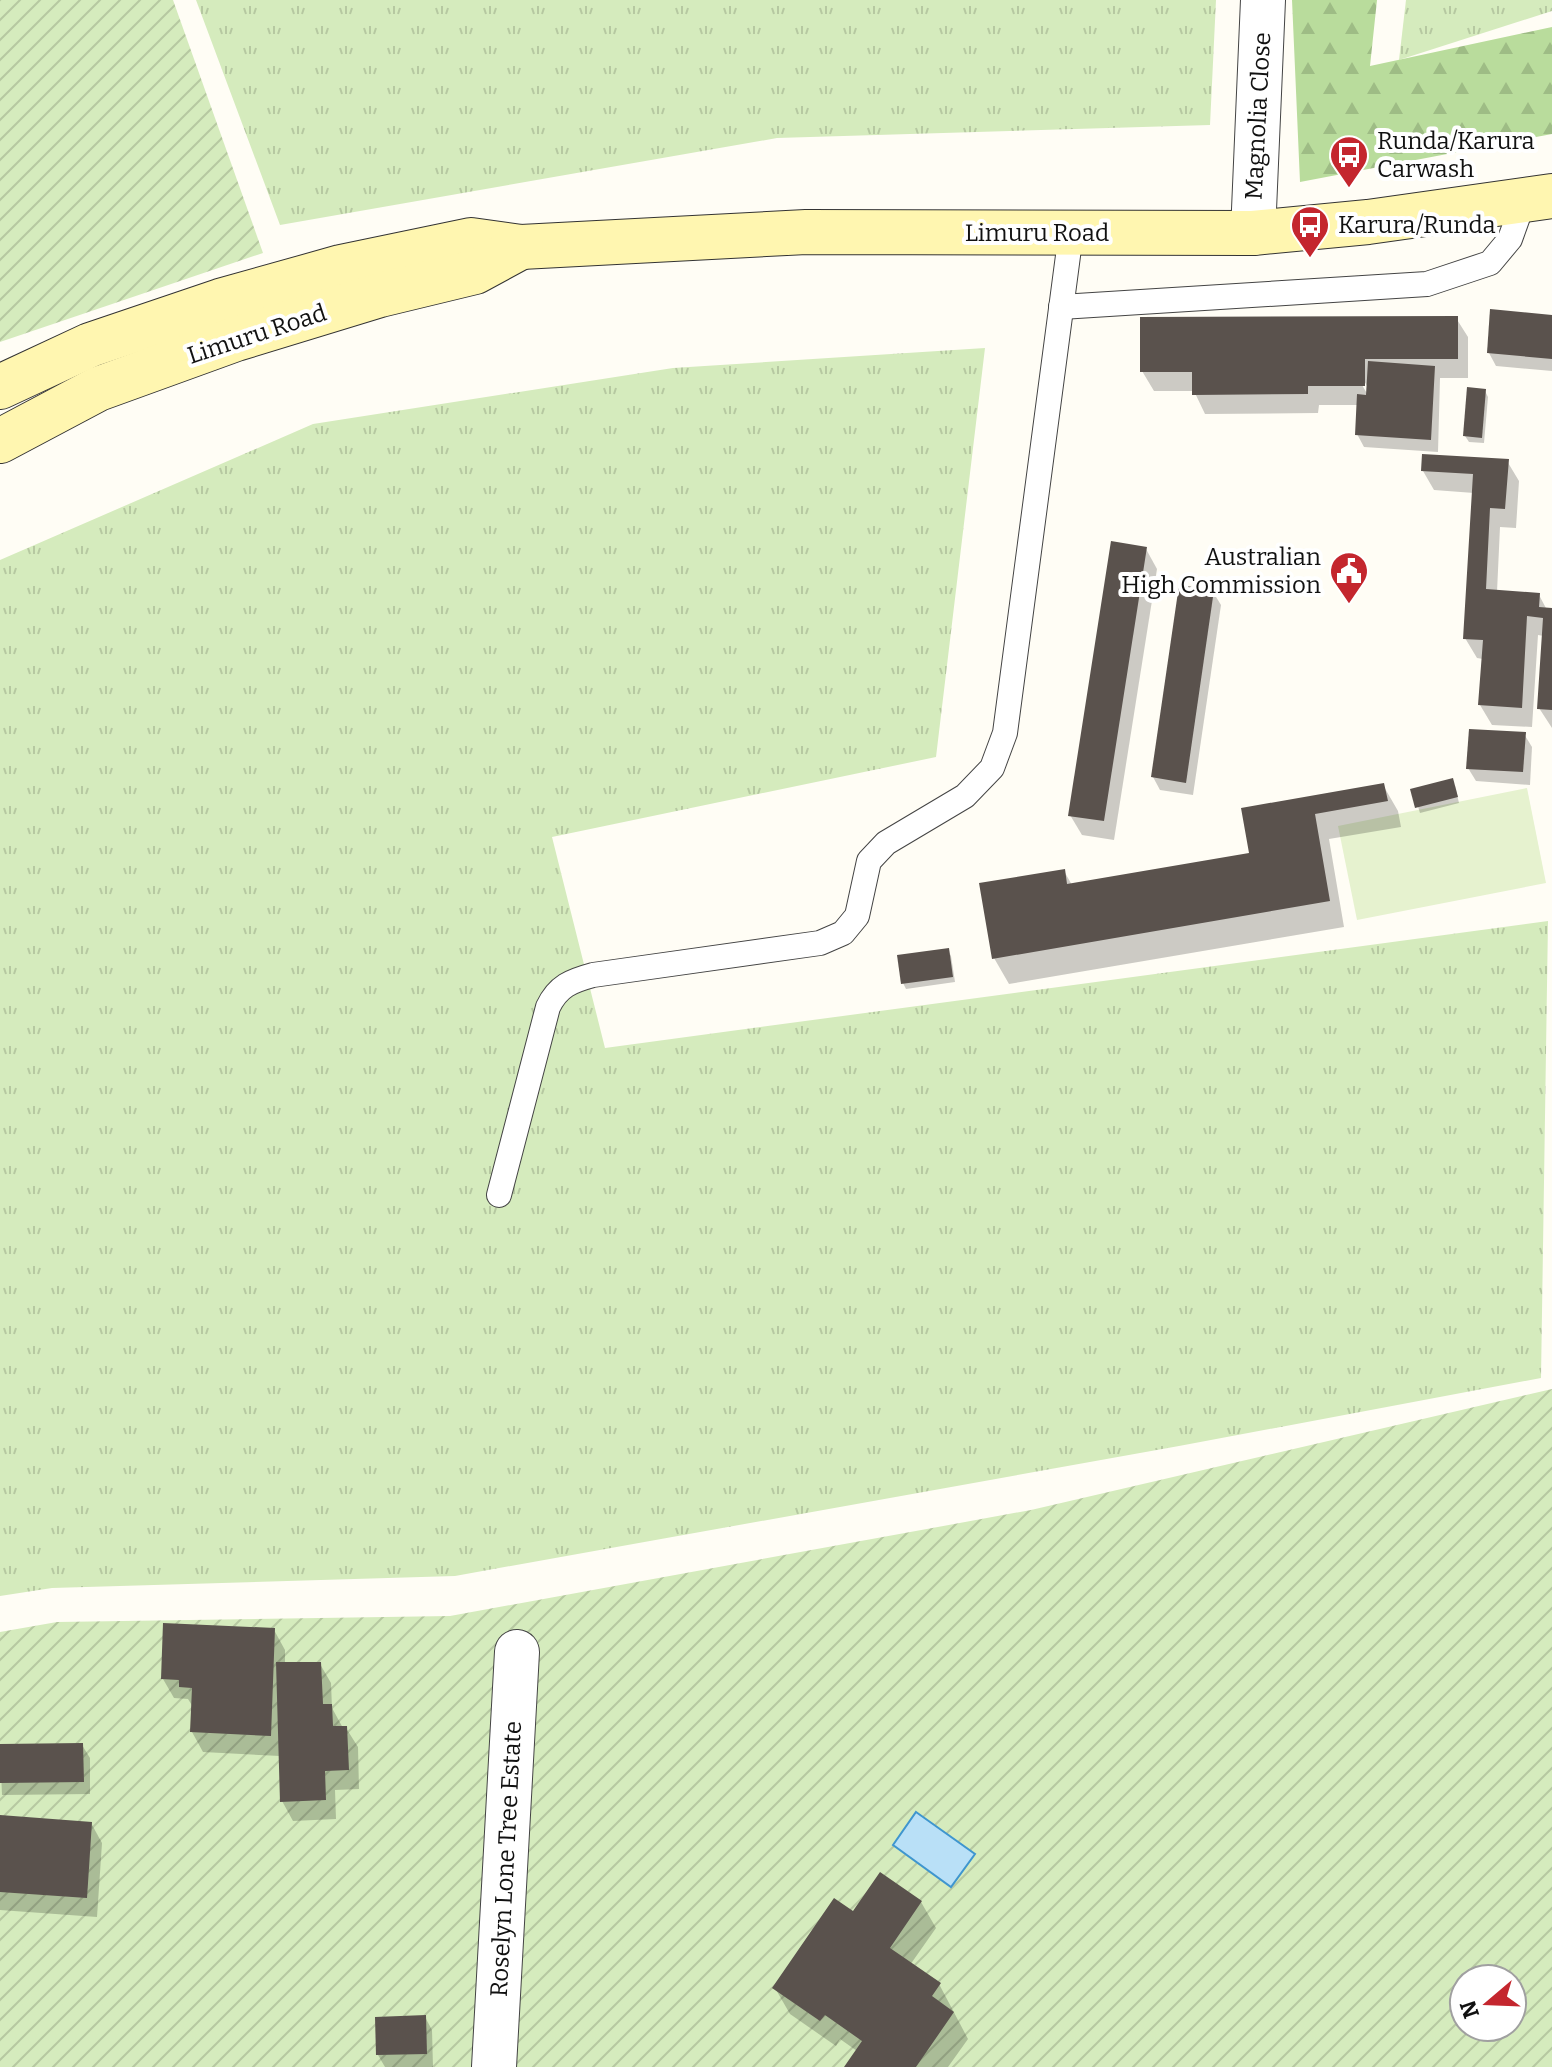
<svg xmlns="http://www.w3.org/2000/svg" width="1552" height="2067" viewBox="0 0 1552 2067" font-family="Bitter,serif">
	<style>
		.grass { fill: url(#grass-tufts) }
		.forest { fill: url(#forest-firs) }
		.garden { fill: url(#garden-furrows); fill-rule: evenodd }
		.pitch { fill: #e6f2cf }
		.water { fill: #b9e0f7; stroke: #3f96cf; stroke-width: 2 }
		.shadow { fill: #0003; fill-rule: evenodd }
		.building { fill: #5a524d }
		.lines { fill: none; stroke-linecap: round; stroke-linejoin: round }
		.service-casing { stroke: #444; stroke-width: 26 }
		.minor-casing { stroke: #444; stroke-width: 46 }
		.secondary-casing { stroke: #333; stroke-width: 46 }
		.service { stroke: #fff; stroke-width: 24 }
		.minor { stroke: #fff; stroke-width: 44 }
		.secondary { stroke: #fff6b0; stroke-width: 44 }
		.labels { text-anchor: middle; stroke-width: 8; stroke-linejoin: round; paint-order: stroke }
		.street-label { font-size: 24px; fill: #111; stroke: #fff }
		.poi-label { font-size: 24px; fill: #111; stroke: #fff; text-anchor: start }
	</style>
	<defs>
		<pattern id="grass-tufts" width="24" height="20" patternUnits="userSpaceOnUse" patternTransform="scale(2)"><rect width="24" height="20" fill="#d5ebbd"/><path d="M3 7l-1-3M5 7V3M7 7l1-3M15 17l-1-3M17 17v-4M19 17l1-3" fill="none" stroke="#b6c8a1"/></pattern>
		<pattern id="forest-firs" width="22" height="20" patternUnits="userSpaceOnUse" patternTransform="scale(2)"><rect width="22" height="20" fill="#b9dc9c"/><path d="M5 1l3.5 6h-7zM16 11l3.5 6h-7z" fill="#9ebc85"/></pattern>
		<pattern id="garden-furrows" width="10" height="10" patternUnits="userSpaceOnUse" patternTransform="scale(2)"><rect width="10" height="10" fill="#d5ebbd"/><path d="M-1 1l2-2M0 10L10 0M9 11l2-2" fill="none" stroke="#b6c8a1"/></pattern>
	</defs>
	<rect width="100%" height="100%" fill="#fffdf5"/>
	<g class="grass">
		<path d="M196,0H1216L1210,125L777,138L280,225Z"/>
		<path d="M1406,0H1552V11L1399,60Z"/>
		<path d="M985,348L936,757L552,837L605,1048L1548,921L1541,1378L1179,1446L455,1576L52,1588L0,1596V560L313,424L673,368Z"/>
	</g>
	<path class="forest" d="M1292,0H1377L1370,66L1552,27V134L1300,182Z"/>
	<g class="garden">
		<path d="M0,0H173L263,253L0,342Z"/>
		<path d="M1552,1389V2067H0V1632L57,1622L450,1616L1031,1510ZM1464,1979H1512V2027H1464Z"/>
	</g>
	<path class="pitch" d="M1527,788L1546,883L1357,920L1338,826Z"/>
	<path class="water" d="M916,1812L975,1854L951,1887L893,1845Z"/>
	<g class="shadow">
		<path d="M1552,317V371L1496,366L1489,353Z"/>
		<path d="M1456,318L1468,337V378H1440L1438,452L1364,447L1357,434L1358,405H1319L1318,413L1205,414L1194,391H1154L1142,371ZM1361,376L1369,389V397L1358,378Z"/>
		<path d="M1485,391L1488,397L1484,443L1469,442L1465,436Z"/>
		<path d="M1507,461L1519,481L1516,528L1500,527L1497,592L1539,595L1547,610H1552V728L1539,708L1544,636L1538,635L1532,727L1492,725L1480,705L1483,659L1477,658L1465,638L1474,493L1434,490L1423,471Z"/>
		<path d="M1146,549L1157,569L1114,840L1082,835L1070,815Z"/>
		<path d="M1213,592L1221,605L1193,795L1160,790L1153,777Z"/>
		<path d="M1524,734L1532,747L1530,785L1476,781L1468,768Z"/>
		<path d="M1383,785L1398,811L1401,827L1329,839L1344,927L1009,984L994,958L1064,871L1072,885L1251,855L1243,809Z"/>
		<path d="M1455,786L1459,803L1420,813L1413,791Z"/>
		<path d="M948,950L951,956L955,982L906,989L903,983Z"/>
		<path d="M274,1630L285,1650V1664H320L331,1683L332,1708L343,1728H346L358,1747L359,1789L335,1790L336,1819L293,1821L282,1801L280,1756L203,1752L192,1732L193,1707L188,1699L174,1698L163,1679Z"/>
		<path d="M82,1745L90,1758V1794L2,1795L0,1746Z"/>
		<path d="M0,1817L91,1823L102,1843L97,1917L0,1910Z"/>
		<path d="M921,1902L936,1928L910,1965L939,1984L968,2039L948,2067H847L857,2051L840,2039L836,2046L790,2014L775,1988L854,1914Z"/>
		<path d="M425,2017L432,2030L433,2067H385L378,2055Z"/>
	</g>
	<g class="building">
		<path d="M1490,309L1552,315V359L1487,353Z"/>
		<path d="M1458,316V359H1365V386H1308V394L1192,395V372H1140V317Z"/>
		<path d="M1368,361L1435,366L1431,440L1355,435L1357,394L1366,395Z"/>
		<path d="M1467,387L1486,389L1482,438L1463,436Z"/>
		<path d="M1422,454L1509,459L1505,509L1490,508L1486,589L1540,593L1539,607L1552,608V710L1537,709L1543,618L1527,616L1522,708L1478,705L1483,640L1463,639L1473,474L1421,471Z"/>
		<path d="M1111,541L1147,547L1104,821L1068,816Z"/>
		<path d="M1179,585L1214,590L1186,783L1151,777Z"/>
		<path d="M1469,729L1526,732L1523,772L1466,769Z"/>
		<path d="M1453,778L1458,797L1415,808L1410,789Z"/>
		<path d="M1384,783L1388,801L1315,814L1330,901L992,959L979,883L1065,869L1067,884L1249,853L1241,808Z"/>
		<path d="M949,948L953,977L901,984L897,955Z"/>
		<path d="M163,1623L275,1628L271,1736L190,1732L192,1688L179,1687V1680L161,1679Z"/>
		<path d="M276,1662H321L323,1704H332L333,1726H347L349,1770L325,1771L326,1800L280,1802Z"/>
		<path d="M83,1743L84,1782L0,1783V1744Z"/>
		<path d="M0,1815L92,1822L87,1898L0,1892Z"/>
		<path d="M880,1872L922,1901L890,1948L941,1983L932,1996L954,2012L916,2067H844L862,2041L825,2015L820,2021L772,1988L834,1898L853,1911Z"/>
		<path d="M426,2015L427,2054L376,2055L375,2017Z"/>
	</g>
	<g class="lines">
		<g class="service-casing">
			<g id="service">
				<path d="M1061,307L1427,284L1490,263L1510,239L1524,200"/>
				<path d="M499,1195L548,1007C558,986 571,981 593,975L820,943L843,933L857,916L869,861L886,843L965,796L992,768L1005,733L1071,233"/>
			</g>
		</g>
		<g class="minor-casing">
			<g id="minor">
				<path d="M1253,233L1263,0"/>
				<path d="M494,2067L517,1652"/>
			</g>
		</g>
		<g class="secondary-casing">
			<g id="secondary">
				<path d="M0,387L90,345L220,301L341,267L471,240L521,247L806,232L1253,233L1368,222L1552,196"/>
				<path d="M0,441L98,389L236,339L380,295L475,272L521,247"/>
			</g>
		</g>
		<use href="#service" class="service"/>
		<use href="#minor" class="minor"/>
		<use href="#secondary" class="secondary"/>
	</g>
	<defs>
		<g id="bus-pin" transform="scale(2)"><path d="M0 17L-7.5 6A9.5 9.5 0 1 1 7.5 6Z" fill="#c4262e" stroke="#fff"/><path d="M-5-6H5V4H4V6H2V4H-2V6H-4V4H-5ZM-3.5-4V0h7V-4ZM-3.5 1.2v1.5H-2V1.2ZM2 1.2v1.5H3.5V1.2Z" fill="#fff"/></g>
		<g id="civic-pin" transform="scale(2)"><path d="M0 17L-7.5 6A9.5 9.5 0 1 1 7.5 6Z" fill="#c4262e" stroke="#fff"/><path d="M-.6-6.5H3V-4.5H.6V-3L4-1V1h2V6H-6V1h2V-1L-.6-3ZM-1.2 2.5V6h2.4V2.5Z" fill="#fff"/></g>
	</defs>
	<g fill-rule="evenodd">
		<use href="#bus-pin" x="1349" y="155"/>
		<use href="#bus-pin" x="1310" y="225"/>
		<use href="#civic-pin" x="1349" y="571"/>
	</g>
	<g class="labels">
		<g class="street-label">
			<text transform="translate(1258 116) rotate(-87)" y="8">Magnolia Close</text>
			<text x="1037" y="241">Limuru Road</text>
			<text transform="translate(257 334) rotate(-18)" y="8">Limuru Road</text>
			<text transform="translate(506 1859) rotate(-87)" y="8">Roselyn Lone Tree Estate</text>
		</g>
		<g class="poi-label">
			<text x="1377" y="149">Runda/Karura<tspan x="1377" dy="28">Carwash</tspan></text>
			<text x="1338" y="233">Karura/Runda</text>
			<text x="1321" y="565" text-anchor="end">Australian<tspan x="1321" dy="28">High Commission</tspan></text>
		</g>
	</g>
	<g transform="translate(1488 2003) rotate(251)"><circle r="38" fill="#ffffff" stroke="#a0a0a0" stroke-width="2"/>
	<path d="M0-6L14 30L0 20L-14 30Z" fill="#c4262e"/>
	<text y="-12" font-size="22" font-weight="bold" text-anchor="middle" fill="#111111">N</text>
	</g>
</svg>
